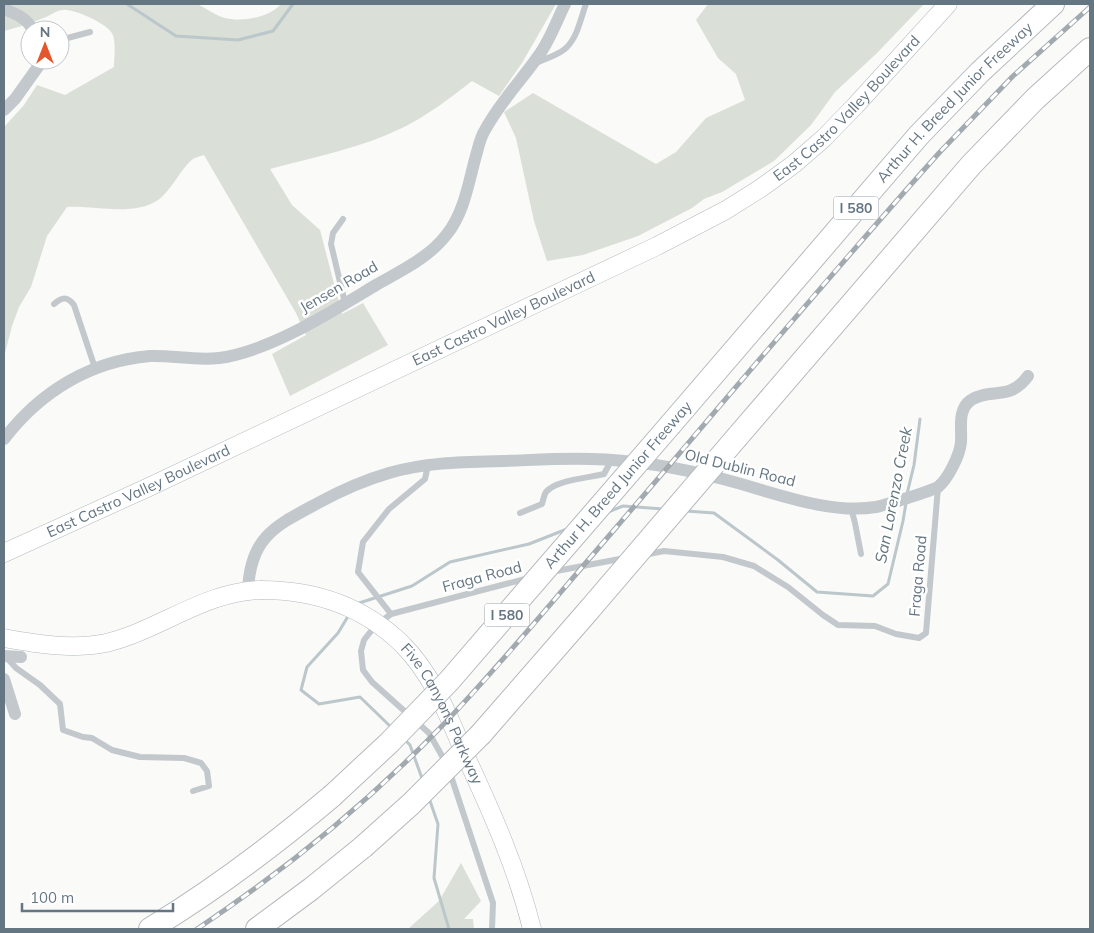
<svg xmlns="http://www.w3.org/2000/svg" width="1094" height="933" viewBox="0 0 1094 933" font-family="Mulish,sans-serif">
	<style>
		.green { fill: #dadfd7 }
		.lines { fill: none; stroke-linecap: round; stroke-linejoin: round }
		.stream { stroke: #bbc7cb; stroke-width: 3 }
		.secondary-casing { stroke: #b3babf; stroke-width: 19 }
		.highway-casing { stroke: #b4b9bd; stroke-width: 24 }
		.lane { stroke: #c3c8cc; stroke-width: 6 }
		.street { stroke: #c3c8cc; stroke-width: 12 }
		.secondary { stroke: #fff; stroke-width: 18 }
		.highway { stroke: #fff; stroke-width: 22 }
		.rail-casing { stroke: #a2aab0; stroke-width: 5 }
		.rail { stroke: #fff; stroke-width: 3; stroke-dasharray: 9; stroke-linecap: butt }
		.secondary-bridge-casing { stroke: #b3babf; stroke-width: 19; stroke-linecap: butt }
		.highway-bridge-casing { stroke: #b4b9bd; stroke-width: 24; stroke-linecap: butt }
		.secondary-bridge { stroke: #fff; stroke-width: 18 }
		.highway-bridge { stroke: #fff; stroke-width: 22 }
		.labels { text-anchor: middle; stroke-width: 5; stroke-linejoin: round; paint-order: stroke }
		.shield { fill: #fff; stroke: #939fa8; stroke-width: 1 }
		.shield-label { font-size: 14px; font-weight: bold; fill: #657683 }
		.street-label { font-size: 15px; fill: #657683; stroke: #fff }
		.water-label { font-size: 16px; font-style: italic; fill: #60757c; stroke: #fff }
	</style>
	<rect width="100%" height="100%" fill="#fafaf8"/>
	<g class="green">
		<path d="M4,4H197C206,8 216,16 225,18C242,22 269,18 281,4H556L522,63L499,96L472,81C450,98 427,116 402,128C361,148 315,157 270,169L292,205L320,230L342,314L363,303L388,345L290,396L272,354L306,335L296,313L204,155C201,156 196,157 193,159C182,167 171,191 158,200C133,217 94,205 67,207L47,236L31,287L19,307L12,326L4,357V127L24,105L37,85L65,95L114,67C114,57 116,45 113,35C109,24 73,8 62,10C55,11 48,17 41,19C29,24 16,28 4,31Z"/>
		<path d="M708,4H924L877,53L835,92L811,125L774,161L722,192L704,199L692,208L638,236L583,255L547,261L534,221L516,138L504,112L533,93L656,164L676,152L706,118L745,100L736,74L718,58L696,20Z"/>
		<path d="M461,863L481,901L464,919H473L474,929H408L439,901Z"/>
	</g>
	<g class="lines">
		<g class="stream">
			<path d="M127,4L176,36L238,40L273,31L293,4"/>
			<path d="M907,494L914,465L920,419"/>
			<path d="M686,511L714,513L778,560L817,592L873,596L888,584L903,521L906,503"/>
			<path d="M608,512L623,506L663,509"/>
			<path d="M356,604L412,586L450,562L529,544L567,529"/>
			<path d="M350,613L338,633L307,667L301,690L319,704L360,697L392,728"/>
			<path d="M404,739L410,745L423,781"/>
			<path d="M429,798L438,824L434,878L449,929"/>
		</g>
		<g class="secondary-casing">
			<g id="secondary">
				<path id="s1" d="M4,553L149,487L657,246L726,210L761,188L794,164L824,138L855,106L948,4"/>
				<path d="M4,638C37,644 72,650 106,643C160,630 205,591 261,590"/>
				<path id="s2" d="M402,644C434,676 449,718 467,759C493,815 517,869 532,929"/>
			</g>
		</g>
		<g class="highway-casing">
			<g id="highway">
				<path id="s3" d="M671,424L919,135L980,72L1053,4"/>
				<path d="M738,436L971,165L1035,99L1090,49"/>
				<path d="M481,734L589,610"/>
				<path d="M150,929C214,890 274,845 332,796"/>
				<path d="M257,929L311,889L363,847"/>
			</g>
		</g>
		<g class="lane">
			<path d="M60,40L90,32"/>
			<path d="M536,63C546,58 560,55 567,47C578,36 581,17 586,4"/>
			<path d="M343,219L333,233L331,244L345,303"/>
			<path d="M54,304C62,297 67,296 74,305L95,368"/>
			<path d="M851,508L855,523L861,554"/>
			<path d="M520,513L542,504C543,501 544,495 546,492C556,480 588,478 604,474L611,461"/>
			<path d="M644,555L664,551L723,557L754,566L788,587L823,615L838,625L875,626L896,634L919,638L926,633L938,487"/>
			<path d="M551,572L625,558"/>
			<path d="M391,614L358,572L363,542L389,509L425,479L428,465"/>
			<path d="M7,658L16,668L40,685L60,704L63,730L83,737L92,738L112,750L140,757L184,758L201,763L207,771L209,786L193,791"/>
			<path d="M446,763L429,733L372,682L363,670L361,651L364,640L375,626L391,614L529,578"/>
			<path d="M450,773L493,903L492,929"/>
		</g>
		<g class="street">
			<path d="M4,9C16,14 27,18 33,30"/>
			<path d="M4,110L15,99L40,64V60"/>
			<path d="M4,439C40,392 90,361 150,356C172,355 196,361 219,358C271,351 331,312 376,285C400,271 429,258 447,234C465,212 469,179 477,152C479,144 481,136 485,130C500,102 521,81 539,55C550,40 557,20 565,4"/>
			<path d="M248,591C250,537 275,526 318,503C340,491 365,480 389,473C427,462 465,462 504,461C533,460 562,458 591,459C636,460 680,468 723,479C770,491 828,515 876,507C886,505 931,491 938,487C948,479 960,455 961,442C962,428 957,410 971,400C991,387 1009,402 1028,376"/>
			<path d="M4,656L21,657"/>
			<path d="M4,679L15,714"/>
		</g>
		<use href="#secondary" class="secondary"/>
		<use href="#highway" class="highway"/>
		<g class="rail-casing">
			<path id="rail" d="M197,929C284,871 365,805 439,729C500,666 556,597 614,530C722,404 828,277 939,153L1013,76L1090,7"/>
		</g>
		<use href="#rail" class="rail"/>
		<g class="secondary-bridge-casing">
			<path id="secondary-bridge" d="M261,590C315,590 363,606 402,644"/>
		</g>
		<g class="highway-bridge-casing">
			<g id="highway-bridge">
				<path d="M589,610L738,436"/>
				<path d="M332,796L389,743L449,681L671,424"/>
				<path d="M363,847L411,804L481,734"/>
			</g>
		</g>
		<use href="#secondary-bridge" class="secondary-bridge"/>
		<use href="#highway-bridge" class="highway-bridge"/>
	</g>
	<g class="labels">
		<g class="shield">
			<rect x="833.5" y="196.5" width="45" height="23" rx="4"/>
			<rect x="484.5" y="603.5" width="45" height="23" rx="4"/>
		</g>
		<g class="shield-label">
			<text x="856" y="213">I 580</text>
			<text x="507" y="620">I 580</text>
		</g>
		<g class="street-label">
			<text dy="5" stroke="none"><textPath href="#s3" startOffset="429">Arthur H. Breed Junior Freeway</textPath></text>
			<text dy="5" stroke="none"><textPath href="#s1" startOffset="958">East Castro Valley Boulevard</textPath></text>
			<text transform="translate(339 287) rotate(-30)" y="5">Jensen Road</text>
			<text dy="5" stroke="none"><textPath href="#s1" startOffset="552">East Castro Valley Boulevard</textPath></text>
			<text transform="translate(740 468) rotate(14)" y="5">Old Dublin Road</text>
			<text transform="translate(618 485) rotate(-49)" y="5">Arthur H. Breed Junior Freeway</text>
			<text dy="5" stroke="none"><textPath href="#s1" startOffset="148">East Castro Valley Boulevard</textPath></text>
			<text transform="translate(918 576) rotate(-85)" y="5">Fraga Road</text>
			<text transform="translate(482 577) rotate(-15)" y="5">Fraga Road</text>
			<text dy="5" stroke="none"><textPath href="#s2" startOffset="81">Five Canyons Parkway</textPath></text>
		</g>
		<g class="water-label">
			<text transform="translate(893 495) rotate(-79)" y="6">San Lorenzo Creek</text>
		</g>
	</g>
	<rect width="1094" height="933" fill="none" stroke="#657683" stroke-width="10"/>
	<g transform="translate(45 45)"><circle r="24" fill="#ffffff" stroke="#c1c8cd"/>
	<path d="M0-4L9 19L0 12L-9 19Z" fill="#e4572e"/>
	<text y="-8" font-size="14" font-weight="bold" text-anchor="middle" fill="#657683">N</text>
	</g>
	<path d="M22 903v8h151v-8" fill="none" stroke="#657683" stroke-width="2.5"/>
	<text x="30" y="903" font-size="15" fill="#657683" stroke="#ffffff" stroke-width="4" paint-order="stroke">100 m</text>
</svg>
